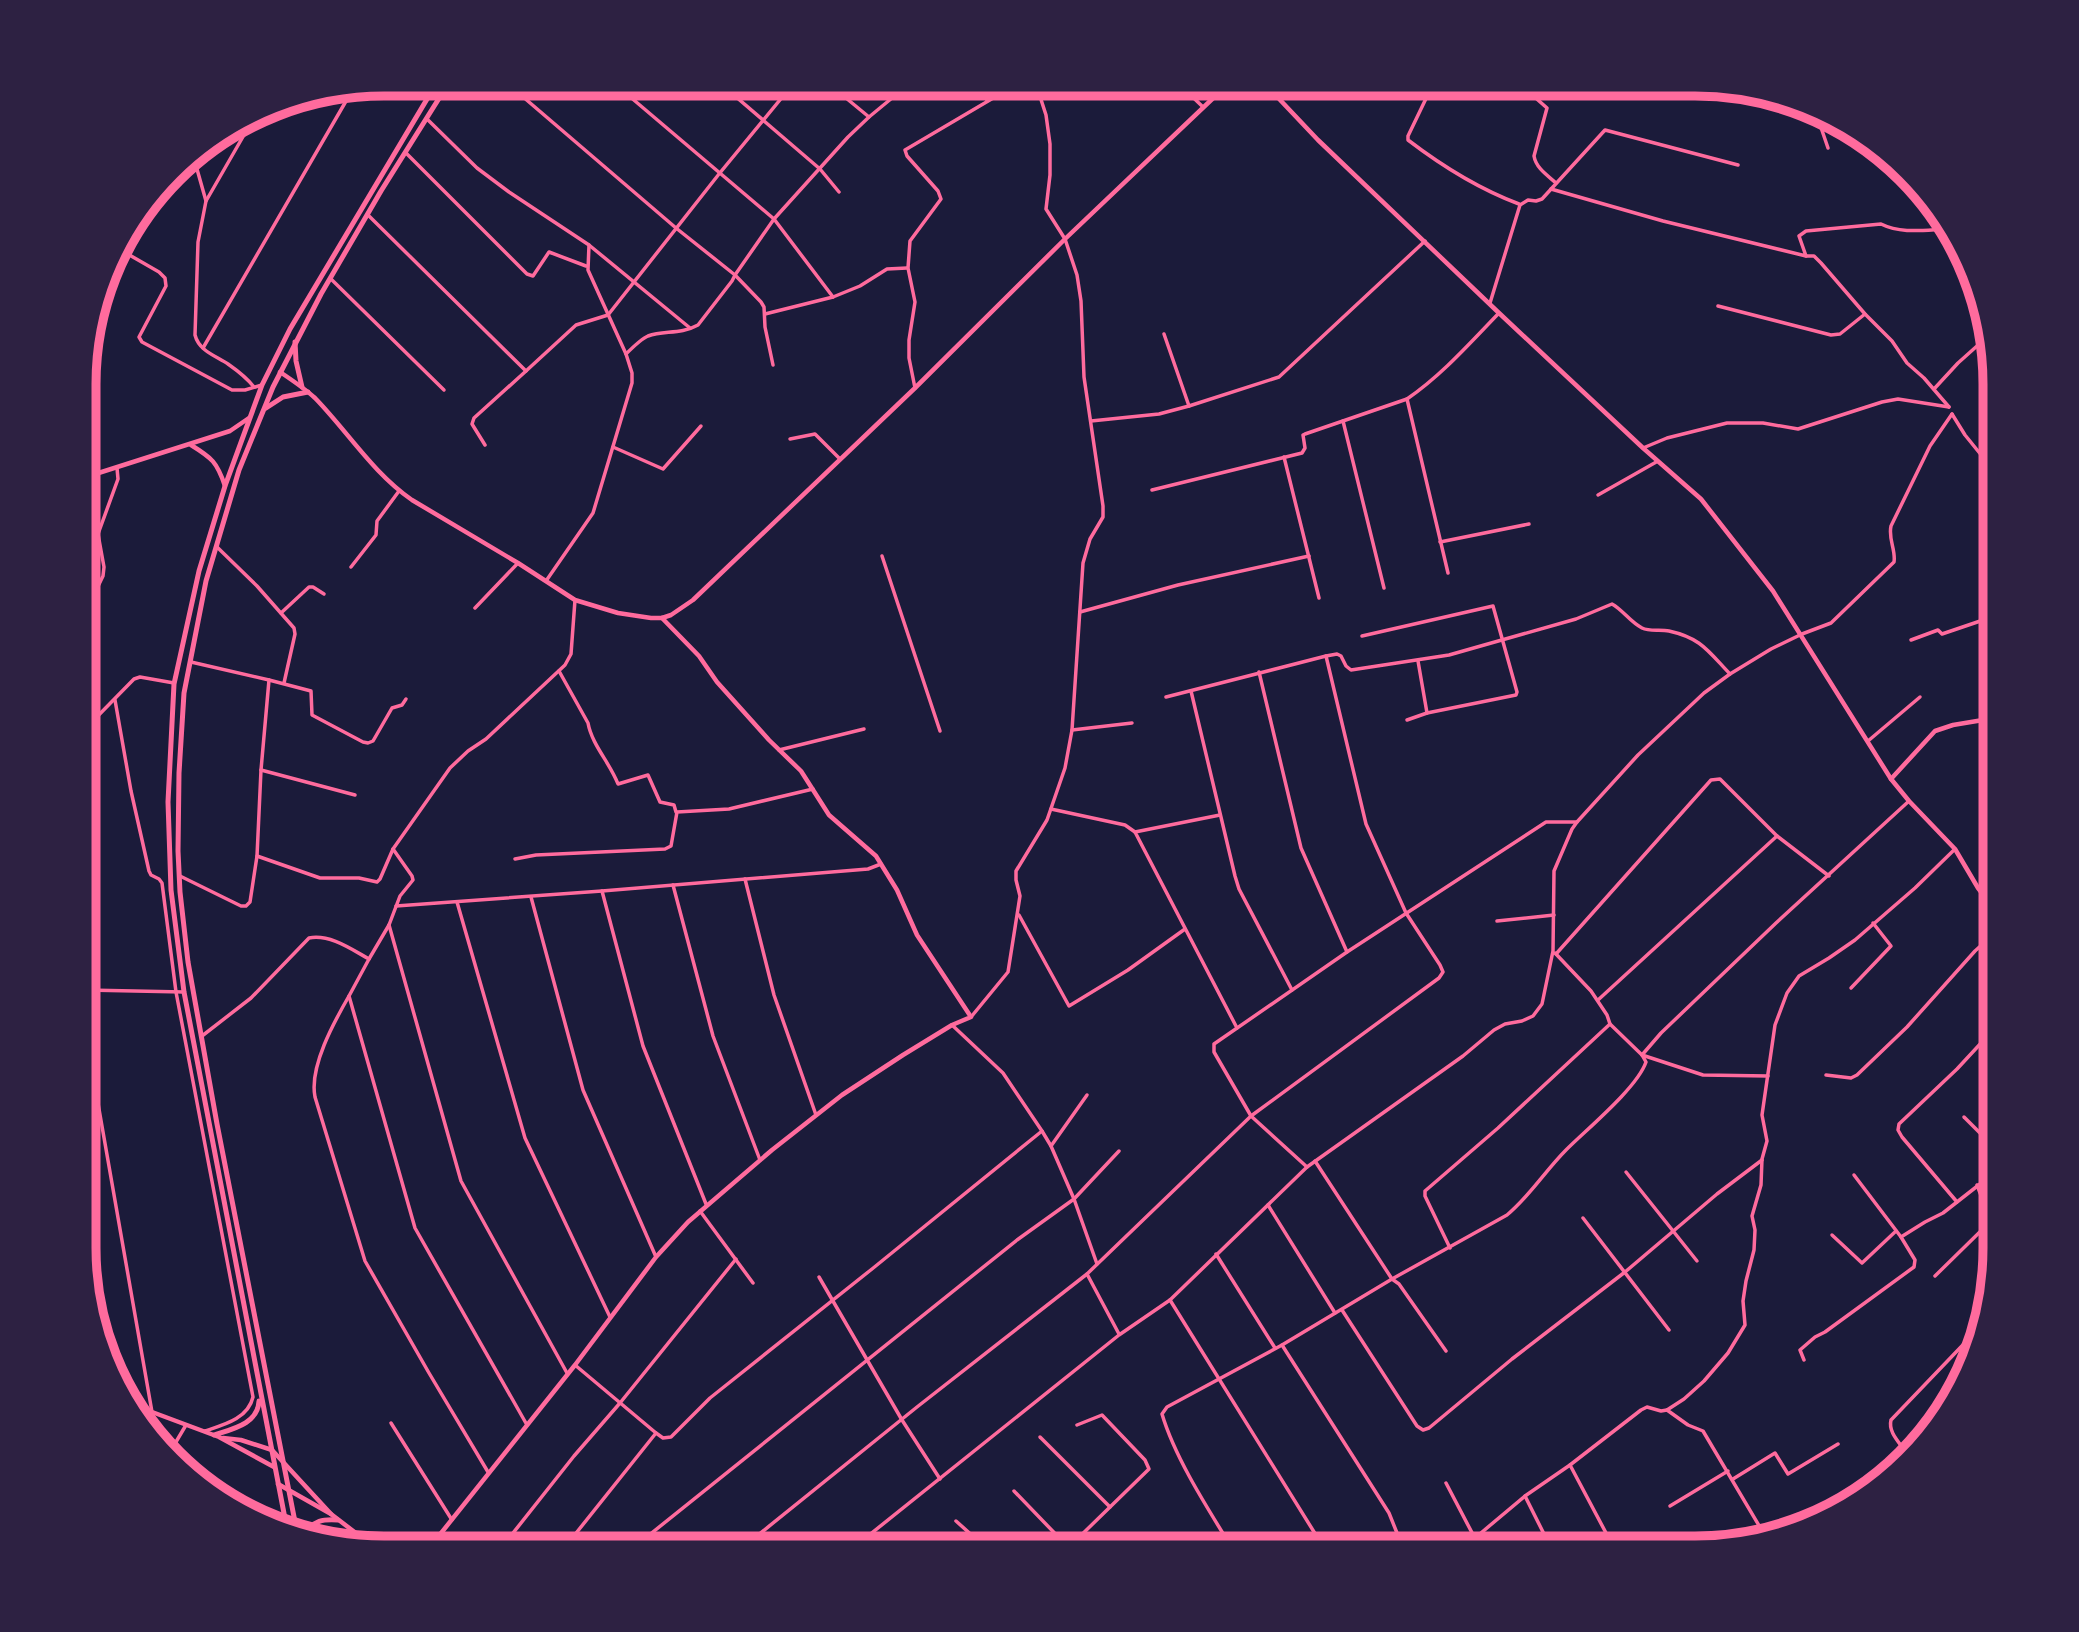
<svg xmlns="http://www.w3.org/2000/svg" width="2079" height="1632" viewBox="0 0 2079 1632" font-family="Arial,sans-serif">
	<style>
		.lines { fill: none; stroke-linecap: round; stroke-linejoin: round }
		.stream { stroke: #12122b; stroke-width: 2 }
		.minor { stroke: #ff6b9d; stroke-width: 3.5 }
		.tertiary { stroke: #ff6b9d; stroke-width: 4.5 }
		.secondary { stroke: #ff6b9d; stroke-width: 4.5 }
		.trunk { stroke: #ff6b9d; stroke-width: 5 }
		.rim { fill: none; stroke: #ff6b9d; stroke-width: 9 }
	</style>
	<rect width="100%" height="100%" fill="#1b1b3a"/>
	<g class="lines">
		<g class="stream">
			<path d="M1864,1480L1886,1459L1904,1458"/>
			<path d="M1836,1507L1842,1500"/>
			<path d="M1808,1525L1834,1507"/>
		</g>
		<g class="minor">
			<path d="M508,84L676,228L735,275L761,302L764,307L765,327L773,365"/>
			<path d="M615,84L774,219L833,297"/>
			<path d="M721,84L820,169L839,192"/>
			<path d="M829,84L869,117"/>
			<path d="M976,84L987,100"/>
			<path d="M1179,84L1203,107"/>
			<path d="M1433,84L1408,136V140C1442,166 1479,189 1519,204"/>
			<path d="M1521,85L1547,108L1534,156C1536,168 1547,175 1556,183"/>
			<path d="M1815,110L1828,148"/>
			<path d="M427,119L477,168L509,192L589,245L690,328"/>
			<path d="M406,153L527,274L533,276L549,252L586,266"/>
			<path d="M193,155L206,201L198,242L195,335C199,351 216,356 228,364C238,371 247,378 254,387"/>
			<path d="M1551,189L1663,221L1806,256L1799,236L1806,231L1881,224C1901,234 1924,230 1947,229"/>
			<path d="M206,201L252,121"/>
			<path d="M368,215L526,371L576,325L608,315L719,174L793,84"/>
			<path d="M119,249L159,272L165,278L166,286L139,337L142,342L232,390H245L262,385"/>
			<path d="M1806,256H1814L1821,263L1865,314L1892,341L1907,363L1924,378L1949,407"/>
			<path d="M331,279L444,390"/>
			<path d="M1490,303L1520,205L1528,200L1536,201L1542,199L1605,130L1738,165"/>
			<path d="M1718,306L1831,335L1840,334L1865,314"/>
			<path d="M765,314L833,297L860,286L887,269L907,268"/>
			<path d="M1164,334L1189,406"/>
			<path d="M203,348L353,89"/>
			<path d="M626,354C632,348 641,339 648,336C664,330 680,335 698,325L732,281L735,275L774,219L848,137L869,117L909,84"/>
			<path d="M915,388L909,358V340L915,302L908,268L910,241L941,199L938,191L907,156L905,150L1017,84"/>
			<path d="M1934,389L1958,363L1977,346L1984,336"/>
			<path d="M1407,399L1448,573"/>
			<path d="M1952,414L1965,435L1995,472"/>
			<path d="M1091,421L1159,414L1189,406L1279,377L1425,241"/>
			<path d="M1343,421L1384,588"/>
			<path d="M790,439L815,434L840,459"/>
			<path d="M485,445L472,424L474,418L526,371"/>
			<path d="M613,447L663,469L701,426"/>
			<path d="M1643,448L1667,438L1727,423H1763L1798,429L1882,402L1898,399L1949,407"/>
			<path d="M1284,457L1319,598"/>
			<path d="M1152,490L1302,453L1305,448L1303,435L1305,434L1407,399C1442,375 1470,343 1499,313"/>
			<path d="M1598,495L1658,461"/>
			<path d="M1440,542L1529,524"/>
			<path d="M217,547L257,586L294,628L295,634L284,683"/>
			<path d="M882,556L940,731"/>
			<path d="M351,567L376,535L377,521L399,491"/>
			<path d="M546,581L593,513L632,383V373L626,354L588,270L589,245"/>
			<path d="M475,608L518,563"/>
			<path d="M86,611L103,576L104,567L98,534L118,479L117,468"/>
			<path d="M1080,612L1178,585L1309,556"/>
			<path d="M281,613L309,587H313L324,594"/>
			<path d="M1362,636L1493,606L1517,692L1516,695L1511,696L1427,713L1418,661"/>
			<path d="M1911,640L1938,630L1942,634L1995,616"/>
			<path d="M559,671L588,723C592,745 610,763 618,784L648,775L660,802L674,805L676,812"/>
			<path d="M1259,672L1301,848L1347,952"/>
			<path d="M269,680L311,691L312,715L363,742L368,743L373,741L392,708L402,705L406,699"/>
			<path d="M1191,691L1235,876L1239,889L1292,990"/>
			<path d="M1166,697L1326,656L1337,654L1341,656L1346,666L1351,670L1449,655L1576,619L1612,604C1623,610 1630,622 1642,628C1650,632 1660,629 1669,631C1701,638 1708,651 1730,674"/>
			<path d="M115,700L131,791L149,871L151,875L159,879L162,883L176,992L253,1397C248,1419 223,1425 205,1431"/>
			<path d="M1407,720L1427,713"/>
			<path d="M86,728L134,679L140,677L174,683"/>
			<path d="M1072,730L1132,723"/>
			<path d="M1868,741L1920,697"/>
			<path d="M779,750L864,729"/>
			<path d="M261,770L355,795"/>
			<path d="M1051,809L1125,825L1135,832"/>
			<path d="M1220,815L1135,832L1237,1028"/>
			<path d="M257,856L320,878H359L377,882L380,879L393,849L450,768L468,751L486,739L565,665L571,654L575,600"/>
			<path d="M515,859L536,855L665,849L671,846L677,812L729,809L813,789"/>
			<path d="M180,876L241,906H246L250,902L257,856L261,770L269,680L191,662"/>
			<path d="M745,879L774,995L816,1115"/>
			<path d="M673,885L713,1036L760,1160"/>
			<path d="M602,891L643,1046L706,1204"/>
			<path d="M531,897L583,1090L656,1257"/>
			<path d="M457,902L525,1138L610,1317"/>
			<path d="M396,906L602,891L868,869L881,864"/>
			<path d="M1019,915L1069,1006L1128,970L1185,929"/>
			<path d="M1497,921L1554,915"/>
			<path d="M389,925L461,1181L567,1373"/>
			<path d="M1555,953L1591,991L1607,1015L1610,1024L1642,1055L1703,1075L1768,1076"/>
			<path d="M1556,954L1711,780L1720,779L1777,836L1829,876"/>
			<path d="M369,959L349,996L415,1228L527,1425"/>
			<path d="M1851,988L1891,946L1873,923"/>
			<path d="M85,990L184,992"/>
			<path d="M349,996C334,1022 309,1067 315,1097L365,1261L429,1373L488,1472"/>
			<path d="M1598,1000L1777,836"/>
			<path d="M971,1017L1008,972L1020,896L1016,880V871L1047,820L1065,768L1072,730L1083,563L1090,539L1103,517V506L1084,377L1081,301L1077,275L1065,239L1046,209L1050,175V144L1046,115L1036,84"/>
			<path d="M952,1025L1003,1073L1042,1131L1051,1146L1074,1199L1097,1264"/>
			<path d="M85,1029L152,1412"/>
			<path d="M202,1036L251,998L309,938C330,934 351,949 369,959L389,925L400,896L413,880L412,876L393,849"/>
			<path d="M1642,1055L1661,1033L1776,923L1909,801"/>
			<path d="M1826,1075L1851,1078L1857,1075L1907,1027L1975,951L1995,933"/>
			<path d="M1964,1117L1994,1147"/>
			<path d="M1051,1146L1087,1095"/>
			<path d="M1315,1161L1392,1279L1399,1284L1446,1351"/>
			<path d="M1307,1167L1251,1116L1214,1052V1044L1347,952L1546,822H1577"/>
			<path d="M1626,1172L1697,1261"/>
			<path d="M1854,1175L1901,1237"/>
			<path d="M1977,1185L1991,1221L1994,1224"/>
			<path d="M1957,1202L1902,1137L1898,1130L1899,1124L1957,1069L1995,1028"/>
			<path d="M1268,1205L1335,1313"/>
			<path d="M700,1211L753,1283"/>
			<path d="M1583,1218L1669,1330"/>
			<path d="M1832,1235L1862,1263L1896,1231"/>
			<path d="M1450,1248L1425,1196V1191L1498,1128L1610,1024"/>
			<path d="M1216,1254L1275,1348"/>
			<path d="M1087,1274L1119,1334"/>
			<path d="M1935,1276L1991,1221"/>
			<path d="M819,1277L902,1420L940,1479"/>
			<path d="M1170,1300L1324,1548"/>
			<path d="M1342,1310L1417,1426L1423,1430L1429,1428L1512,1359L1625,1272L1717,1194L1762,1160"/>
			<path d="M1282,1345L1389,1513L1403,1548"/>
			<path d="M1804,1360L1800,1350L1815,1337L1825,1332L1914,1267L1915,1260L1901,1237L1925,1222L1943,1213L1994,1173"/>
			<path d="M575,1365L656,1433"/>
			<path d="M391,1423L452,1520"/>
			<path d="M159,1437L176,1443"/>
			<path d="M1040,1437L1110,1507"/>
			<path d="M1905,1451C1899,1442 1888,1432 1891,1420L1981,1326"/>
			<path d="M170,1452L186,1425"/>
			<path d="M1570,1465L1641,1410L1647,1407L1661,1411L1667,1410"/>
			<path d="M1733,1479L1775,1453L1788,1474L1838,1444"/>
			<path d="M1446,1483L1480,1548"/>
			<path d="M1014,1491L1068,1547"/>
			<path d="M1525,1496L1551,1548"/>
			<path d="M1670,1506L1728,1471"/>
			<path d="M956,1521L986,1548"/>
			<path d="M1764,1534L1703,1431L1688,1425L1667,1410L1684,1399L1704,1381L1728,1353L1745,1325L1743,1301L1746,1281L1754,1250L1755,1230L1752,1216L1761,1185L1762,1159L1767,1141L1762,1115L1775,1025L1787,993L1799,976L1829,958L1855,940L1915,888L1955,849"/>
			<path d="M502,1547L574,1456L620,1403L736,1259"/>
			<path d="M565,1547L656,1433L663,1438L671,1437L710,1398L872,1269L1042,1131"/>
			<path d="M633,1548L1017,1240L1074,1199L1119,1151"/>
			<path d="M742,1548L917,1407L1087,1274L1251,1116L1439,978L1443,972L1440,965L1406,913L1366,824L1326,656"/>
			<path d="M853,1548L1119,1335L1170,1300L1307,1167L1463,1056L1494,1030L1505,1024L1522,1021L1533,1016L1542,1004L1553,951L1554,871L1572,829L1577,822L1638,755L1704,693L1730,674L1771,649L1802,634L1831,623L1894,562C1896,550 1888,539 1891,526L1930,446L1952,414"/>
			<path d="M1068,1548L1149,1469L1145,1460L1102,1415L1077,1425"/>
			<path d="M1171,1548L1186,1534L1190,1535L1199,1548"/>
			<path d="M1232,1548C1208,1509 1175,1458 1162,1414L1167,1407L1282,1345L1392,1279L1507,1215C1530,1196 1545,1171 1566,1150C1587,1129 1637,1088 1646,1062L1642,1055"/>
			<path d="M1459,1548L1475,1538L1525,1496L1570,1465L1614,1548"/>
		</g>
		<g class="tertiary">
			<path d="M1265,84L1318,140L1499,313L1643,448L1701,499L1773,591L1891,779L1909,801L1955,849L1978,888L1995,910"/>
			<path d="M280,372C292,380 304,388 315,398C348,432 373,473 412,500L518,563L575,600L618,613L651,618H662L671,615L693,600L915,388L1065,239L1228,84"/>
			<path d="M1891,779L1935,731L1953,725L1995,718"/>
			<path d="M136,1408L152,1412L219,1437L274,1467"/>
			<path d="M223,1438L241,1440L272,1450L331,1514"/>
			<path d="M278,1484L331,1514L374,1547"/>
			<path d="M1843,1501C1859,1487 1872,1473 1892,1466"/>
			<path d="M430,1547L575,1365L656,1257L688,1222L772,1150L842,1095L903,1055L952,1025L971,1017L917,935L897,890L876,856L829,815L801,771L769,740L717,682L699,656L662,618"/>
		</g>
		<g class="secondary">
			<path d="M191,445C212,458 217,462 225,486"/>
			<path d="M86,477L230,431L249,418"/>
		</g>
		<g class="trunk">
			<path d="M295,342L296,361L302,387"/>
			<path d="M266,408L283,397L308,392"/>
			<path d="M214,1435C232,1429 258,1424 259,1401"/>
			<path d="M287,1529L184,992L171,890L168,802L174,684L199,571L225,486L262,385L290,329L436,84"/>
			<path d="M297,1532L217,1124L188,962L180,892L178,851L179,773L184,693L206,581L239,470L273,387L321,294L381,191L448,84"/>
			<path d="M305,1534C314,1520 323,1519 338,1520"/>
		</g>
	</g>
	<path d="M0 0H2079V1632H0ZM384 96H1695A288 288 0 0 1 1983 384V1248A288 288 0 0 1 1695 1536H384A288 288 0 0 1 96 1248V384A288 288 0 0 1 384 96Z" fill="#2d2142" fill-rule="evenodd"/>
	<path class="rim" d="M384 96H1695A288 288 0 0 1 1983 384V1248A288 288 0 0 1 1695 1536H384A288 288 0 0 1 96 1248V384A288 288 0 0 1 384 96Z"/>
</svg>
